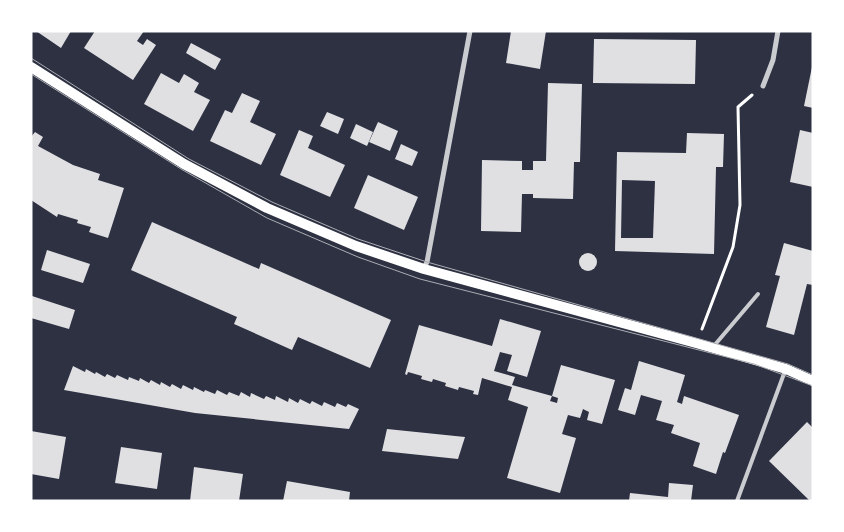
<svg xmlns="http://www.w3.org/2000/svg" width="844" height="532" viewBox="0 0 844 532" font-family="Lato,sans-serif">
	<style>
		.building { fill: #e0e0e3; fill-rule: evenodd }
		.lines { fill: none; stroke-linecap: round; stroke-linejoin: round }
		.path { stroke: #fff; stroke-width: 3 }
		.service { stroke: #caccd0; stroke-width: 4 }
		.minor { stroke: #caccd0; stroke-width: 5 }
		.secondary { stroke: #fff; stroke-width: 10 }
		.tram { stroke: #abadb3; stroke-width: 1 }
	</style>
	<rect width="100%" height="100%" fill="#2d3142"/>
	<g class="building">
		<path d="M36,31H71L61,48Z"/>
		<path d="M95,31H144L137,41L143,45L147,39L156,45L133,80L84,48Z"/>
		<path d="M511,31H546L540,69L506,63Z"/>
		<path d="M594,39L696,40L695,84L593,83Z"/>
		<path d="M191,43L221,59L215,70L186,53Z"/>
		<path d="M812,67H813V108L804,106Z"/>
		<path d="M161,73L179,83L184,74L199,83L194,92L210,100L193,131L144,104Z"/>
		<path d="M548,83L582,84L580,162H574L573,199L533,198V194H522L521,232L481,231L482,160L522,161V170H533V161H546Z"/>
		<path d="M242,93L260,101L250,122L276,134L261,165L210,141L225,110L232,113Z"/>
		<path d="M327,112L344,119L338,134L320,126Z"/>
		<path d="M378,122L398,131L390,151L369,142Z"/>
		<path d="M356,124L373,132L367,146L350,138Z"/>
		<path d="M299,130L313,136L308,148L345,165L330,197L280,175Z"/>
		<path d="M800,130L813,133V187L790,182Z"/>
		<path d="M35,132L43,137L38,146L73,165L100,174L98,180L124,188L108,238L89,232L91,227L77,223L78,220L58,214L57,217L31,200V137Z"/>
		<path d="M687,133L724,134L723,167H716L714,254L615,251L617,152L686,153ZM622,180L655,181L653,238H621Z"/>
		<path d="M401,144L418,152L412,166L395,159Z"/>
		<path d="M368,175L418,197L404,230L354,208Z"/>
		<path d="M152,222L259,269L261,263L391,320L370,368L298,337L292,350L234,324L237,317L131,270Z"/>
		<path d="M784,243L813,251V285L807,284L794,335L766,327L780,276L775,275Z"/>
		<path d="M47,250L90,264L83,283L41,270Z"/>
		<circle cx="588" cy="262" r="9"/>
		<path d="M32,296L75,310L69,329L31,318Z"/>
		<path d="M500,319L541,331L527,377L507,371L512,355L500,352L494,371L515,377L512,385L552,396L550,401L557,403L558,398L552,396L561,365L615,380L602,424L587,420L589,412L583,409L580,418L568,415L562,434L576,438L560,493L507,478L528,407L508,400L512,387L482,378L478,395L473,394L474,391L459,387L458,390L445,386L446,383L433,379L432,382L421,379L422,376L408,372L407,375L405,374L419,325L492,346Z"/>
		<path d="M639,361L685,375L677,402L682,404L684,396L739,415L725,453L723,452L716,474L693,466L700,443L671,433L674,425L656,420L662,401L641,395L635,415L618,410L625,388L631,390Z"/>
		<path d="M73,366L85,372L86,369L95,374L96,372L105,377L107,374L115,378L117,375L128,380L129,377L139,381L140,378L149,383L151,380L160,385L161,382L170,387L172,384L181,389L183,385L193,390L194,387L204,392L205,390L215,394L217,390L227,395L229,392L239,396L241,392L250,397L251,393L264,399L266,396L275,400L276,396L288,402L289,398L298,403L300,399L310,404L312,401L322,406L324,402L335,407L337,403L346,407L348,404L359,409L349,429L195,413L64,390Z"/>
		<path d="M807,422L813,428V501H810L769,461Z"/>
		<path d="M387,429L465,437L458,459L382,451Z"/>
		<path d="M31,431L66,437L59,479L31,474Z"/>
		<path d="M121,447L162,453L157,489L115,483Z"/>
		<path d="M194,467L243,474L239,501H190Z"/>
		<path d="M287,481L350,492L349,501H283Z"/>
		<path d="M669,483L693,485L691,501H629L630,493L668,497Z"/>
	</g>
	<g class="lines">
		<path class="path" d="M702,329L733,247L740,205L738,107L752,95"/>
		<g class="service">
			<path d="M713,347L758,294"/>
			<path d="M737,501L785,371"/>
		</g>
		<g class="minor">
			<path d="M763,86L773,60L778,31"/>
			<path d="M424,268L427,262L470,31"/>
		</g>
		<path class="secondary" d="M31,67L184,164L267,208L356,246L424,269L696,343L786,369L813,381"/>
		<g class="tram">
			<path d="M31,58L189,159L272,202L358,239L427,262L788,364L813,375"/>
			<path d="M31,74L181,169L267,218L358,257L420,279L754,364L813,386"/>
		</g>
	</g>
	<rect width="844" height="532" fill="none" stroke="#ffffff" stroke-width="65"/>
</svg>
